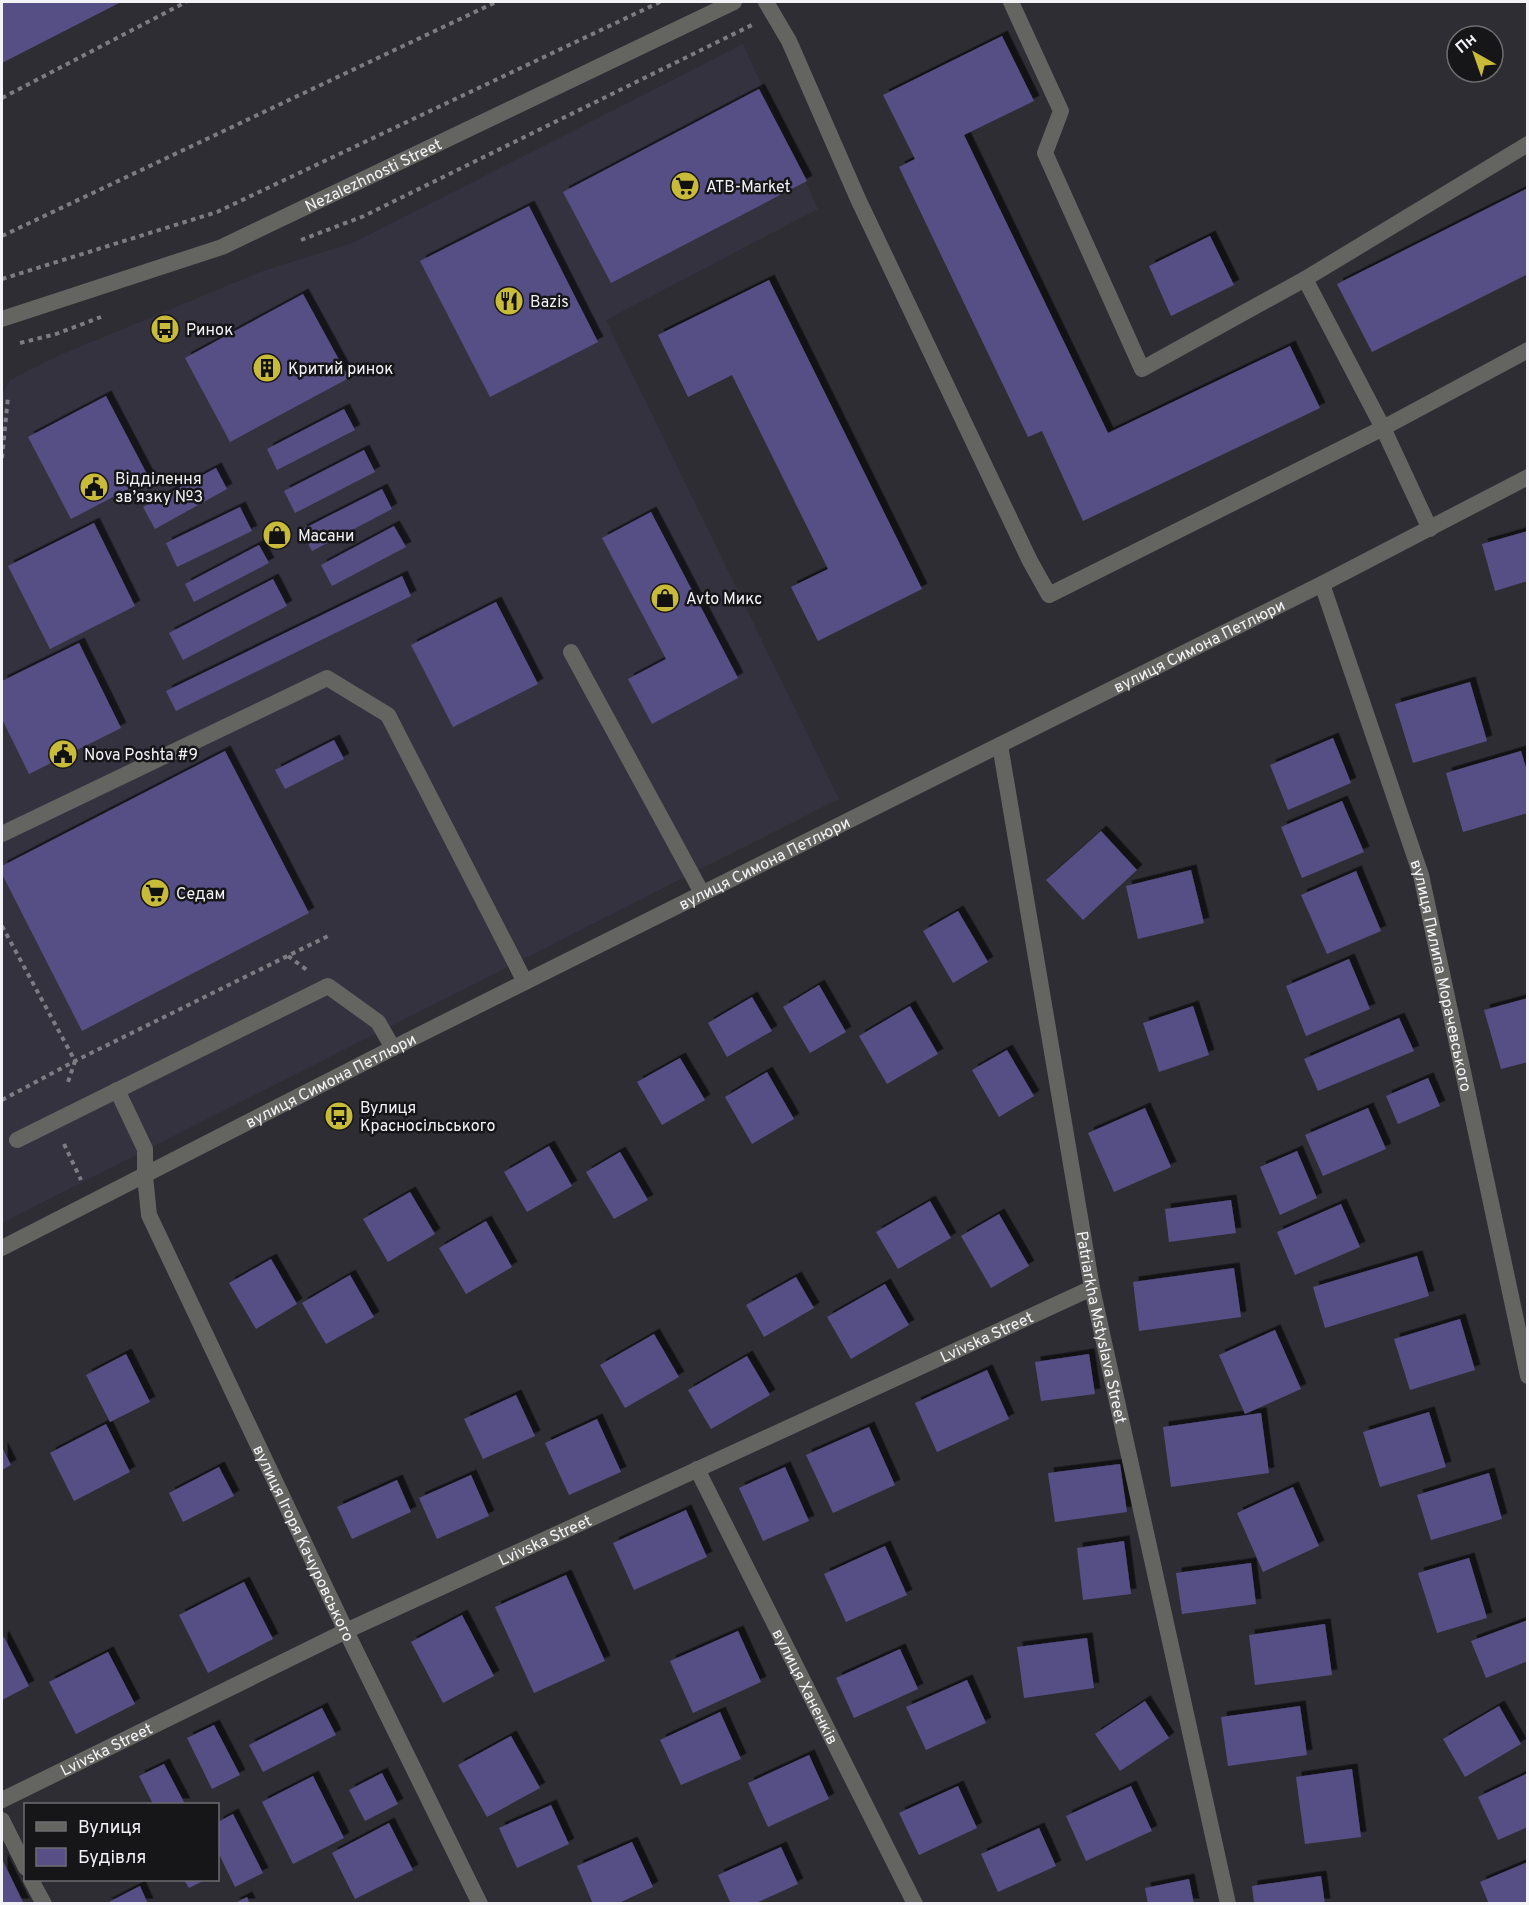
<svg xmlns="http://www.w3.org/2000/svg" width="1529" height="1905" viewBox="0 0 1529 1905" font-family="Overpass,sans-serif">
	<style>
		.built { fill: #34323f }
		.building { fill: #574f85; filter: url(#shadow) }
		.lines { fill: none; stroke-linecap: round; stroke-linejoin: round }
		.path { stroke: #7c7c82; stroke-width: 4; stroke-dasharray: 4.5 4.5; stroke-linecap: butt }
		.service { stroke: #646461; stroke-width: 16 }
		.minor { stroke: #646461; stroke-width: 16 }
		.tertiary { stroke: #646461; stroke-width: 16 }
		.labels { text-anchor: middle; stroke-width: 5; stroke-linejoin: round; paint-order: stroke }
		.street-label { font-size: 16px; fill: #f3f3f7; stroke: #161518 }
		.poi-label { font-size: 16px; fill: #f3f3f7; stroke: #161518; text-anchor: start }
	</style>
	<defs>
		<filter id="shadow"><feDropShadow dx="5.5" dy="-5.5" stdDeviation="0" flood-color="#0009"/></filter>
	</defs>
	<rect width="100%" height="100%" fill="#2d2d33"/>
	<path class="built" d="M743,44L818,209L606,320L839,799L2,1223V395L10,380L60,355L260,272L355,242Z"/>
	<g class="building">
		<path d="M2,2H121L2,63Z"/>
		<path d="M1002,36L1034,101L964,135L1108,433L1290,346L1320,408L1083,521L1042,431L1028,437L899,167L915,159L883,95Z"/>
		<path d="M759,89L807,181L611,283L563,192Z"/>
		<path d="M1528,188V274L1372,352L1337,284Z"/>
		<path d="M529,206L598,342L490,397L420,261Z"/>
		<path d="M1210,236L1234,285L1171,316L1149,266Z"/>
		<path d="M769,280L922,589L818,641L791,587L828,569L732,375L688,397L658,335Z"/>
		<path d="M303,294L349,378L230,442L185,358Z"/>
		<path d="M106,396L149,478L71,519L28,437Z"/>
		<path d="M344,409L355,430L277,470L267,449Z"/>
		<path d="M364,450L375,472L295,513L284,491Z"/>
		<path d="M216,468L227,489L155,529L143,507Z"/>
		<path d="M382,489L392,509L312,551L301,530Z"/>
		<path d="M240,507L252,531L177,567L166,543Z"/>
		<path d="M651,512L738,678L652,724L628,679L666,659L602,538Z"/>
		<path d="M94,523L135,606L50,649L8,566Z"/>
		<path d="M394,526L406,547L332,586L321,565Z"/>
		<path d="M1528,531V581L1495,591L1482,544Z"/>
		<path d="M259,545L269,563L194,602L185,584Z"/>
		<path d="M402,576L411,596L176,711L166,691Z"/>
		<path d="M273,579L287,606L183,660L169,633Z"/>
		<path d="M496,602L538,684L453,727L411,645Z"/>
		<path d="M79,643L121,728L29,774L2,719V681Z"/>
		<path d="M1470,682L1487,741L1413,763L1395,704Z"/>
		<path d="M1333,738L1351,783L1288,810L1270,765Z"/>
		<path d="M334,740L344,759L285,789L275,770Z"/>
		<path d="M225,751L309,913L82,1031L2,874V866Z"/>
		<path d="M1521,751L1528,774V813L1463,832L1446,773Z"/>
		<path d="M1342,801L1364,852L1302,878L1281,827Z"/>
		<path d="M1101,831L1137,870L1083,920L1046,880Z"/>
		<path d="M1191,870L1204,923L1138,939L1126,886Z"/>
		<path d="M1356,871L1381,931L1327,954L1301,895Z"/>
		<path d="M958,911L988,962L953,983L923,931Z"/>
		<path d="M1349,959L1370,1009L1306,1036L1286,986Z"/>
		<path d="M819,985L846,1032L810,1053L783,1007Z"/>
		<path d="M752,997L772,1031L727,1057L708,1023Z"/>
		<path d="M1528,998V1062L1501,1069L1484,1010Z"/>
		<path d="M910,1006L938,1054L887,1084L859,1036Z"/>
		<path d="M1193,1006L1209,1055L1159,1072L1143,1023Z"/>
		<path d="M1399,1018L1414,1051L1318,1091L1304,1059Z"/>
		<path d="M1007,1050L1034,1096L999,1117L972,1070Z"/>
		<path d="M680,1058L705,1100L662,1125L637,1082Z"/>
		<path d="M767,1072L794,1119L752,1144L725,1097Z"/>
		<path d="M1428,1078L1440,1106L1398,1124L1386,1096Z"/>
		<path d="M1145,1108L1171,1167L1114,1192L1088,1133Z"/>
		<path d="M1368,1108L1386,1149L1323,1176L1305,1135Z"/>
		<path d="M549,1146L572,1186L527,1212L504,1172Z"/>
		<path d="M1297,1151L1317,1198L1280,1215L1260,1167Z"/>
		<path d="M620,1152L648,1200L614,1219L586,1172Z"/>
		<path d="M410,1192L435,1234L388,1262L363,1219Z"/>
		<path d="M1231,1200L1236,1233L1169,1242L1165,1209Z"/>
		<path d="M930,1201L951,1238L898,1269L876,1232Z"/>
		<path d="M1341,1204L1360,1247L1295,1275L1277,1232Z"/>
		<path d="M999,1214L1029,1266L991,1288L961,1236Z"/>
		<path d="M486,1221L512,1267L466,1294L439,1248Z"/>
		<path d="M1417,1256L1429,1296L1325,1328L1313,1287Z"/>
		<path d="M271,1259L297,1304L256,1329L229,1283Z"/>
		<path d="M1234,1268L1241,1317L1139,1331L1133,1282Z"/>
		<path d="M350,1275L374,1317L326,1344L302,1303Z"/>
		<path d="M796,1277L814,1308L764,1337L746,1305Z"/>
		<path d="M885,1284L909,1325L851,1359L827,1317Z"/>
		<path d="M1460,1319L1475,1370L1410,1390L1394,1339Z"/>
		<path d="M1275,1330L1301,1389L1245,1414L1219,1355Z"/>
		<path d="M654,1334L679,1377L625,1408L600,1365Z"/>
		<path d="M126,1354L150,1402L110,1422L86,1375Z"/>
		<path d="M1089,1354L1095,1394L1041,1401L1035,1362Z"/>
		<path d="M747,1356L770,1395L711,1429L688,1390Z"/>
		<path d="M987,1370L1009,1419L937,1452L915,1403Z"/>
		<path d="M516,1395L535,1436L483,1459L464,1419Z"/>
		<path d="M1429,1412L1446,1467L1380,1487L1363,1432Z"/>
		<path d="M1261,1413L1269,1473L1171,1487L1163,1427Z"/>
		<path d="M597,1419L621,1472L569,1495L545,1443Z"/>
		<path d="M106,1424L130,1472L74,1501L50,1453Z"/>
		<path d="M869,1427L895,1485L833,1513L806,1455Z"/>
		<path d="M2,1447L11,1465L2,1470Z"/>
		<path d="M1120,1464L1127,1512L1055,1522L1048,1473Z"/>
		<path d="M219,1467L234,1496L183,1522L169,1493Z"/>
		<path d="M785,1467L809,1521L763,1541L739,1488Z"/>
		<path d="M1489,1473L1502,1519L1431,1540L1417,1495Z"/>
		<path d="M471,1475L489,1516L437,1539L419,1498Z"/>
		<path d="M397,1480L411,1512L352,1539L337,1507Z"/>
		<path d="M1293,1487L1319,1546L1263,1572L1237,1513Z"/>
		<path d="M686,1510L707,1557L634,1590L613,1543Z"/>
		<path d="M1124,1541L1131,1594L1083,1600L1077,1548Z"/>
		<path d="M885,1546L907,1595L846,1622L824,1574Z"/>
		<path d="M1469,1558L1487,1618L1437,1633L1418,1573Z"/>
		<path d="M1251,1563L1256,1604L1182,1614L1176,1573Z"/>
		<path d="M566,1575L605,1661L534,1693L495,1607Z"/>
		<path d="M244,1582L273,1639L208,1673L179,1615Z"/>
		<path d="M462,1615L494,1676L443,1703L411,1642Z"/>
		<path d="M1528,1620V1661L1486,1678L1471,1641Z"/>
		<path d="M1325,1624L1332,1675L1255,1685L1249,1635Z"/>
		<path d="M738,1631L761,1682L693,1713L670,1661Z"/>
		<path d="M4,1637L29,1686L2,1700V1638Z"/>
		<path d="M1087,1638L1094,1688L1024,1698L1017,1647Z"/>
		<path d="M900,1649L918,1689L854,1718L836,1678Z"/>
		<path d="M108,1652L135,1704L76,1734L49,1682Z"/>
		<path d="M967,1680L986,1723L926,1750L906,1707Z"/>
		<path d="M1145,1701L1169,1738L1120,1771L1095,1734Z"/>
		<path d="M1300,1706L1307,1755L1228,1766L1221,1717Z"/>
		<path d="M1499,1706L1521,1744L1465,1777L1443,1739Z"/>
		<path d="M322,1708L336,1735L263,1772L249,1745Z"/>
		<path d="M720,1712L741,1759L681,1785L660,1740Z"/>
		<path d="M214,1725L240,1775L212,1789L187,1738Z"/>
		<path d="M511,1736L540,1788L487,1817L458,1765Z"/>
		<path d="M809,1755L829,1799L768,1827L748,1783Z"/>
		<path d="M164,1764L185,1804H153L139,1776Z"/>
		<path d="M1352,1769L1361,1837L1305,1844L1296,1777Z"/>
		<path d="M382,1773L398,1804L365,1821L349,1790Z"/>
		<path d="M1528,1773V1827L1498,1840L1478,1797Z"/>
		<path d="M313,1776L344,1838L293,1864L262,1802Z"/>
		<path d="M958,1786L977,1828L919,1855L899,1813Z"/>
		<path d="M1131,1786L1152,1831L1086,1861L1066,1816Z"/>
		<path d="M551,1805L569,1844L517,1868L499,1828Z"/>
		<path d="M233,1814L263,1873L235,1887L218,1852V1822Z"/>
		<path d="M389,1823L413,1870L355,1899L332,1853Z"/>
		<path d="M1039,1828L1056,1866L998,1892L981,1854Z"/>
		<path d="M632,1842L653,1887L617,1904H593L577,1866Z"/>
		<path d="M781,1847L798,1884L754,1904H731L718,1875Z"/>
		<path d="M2,1859L24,1904H2Z"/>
		<path d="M1528,1862V1904H1489L1480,1882Z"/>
		<path d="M1321,1876L1325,1904H1254L1252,1886Z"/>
		<path d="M1189,1879L1194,1904H1148L1145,1888Z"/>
		<path d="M184,1880H205L189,1888Z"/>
		<path d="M140,1886L148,1904H105Z"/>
		<path d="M247,1897L250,1904H233Z"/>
	</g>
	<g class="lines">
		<g class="path">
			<path d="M2,98L186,2"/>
			<path d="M2,236L496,2"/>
			<path d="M301,240L364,216L752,25"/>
			<path d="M2,279L217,212L660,2"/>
			<path d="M20,343L56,334L101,317"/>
			<path d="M2,458L8,397"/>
			<path d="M2,926L75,1061L67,1085"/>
			<path d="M288,956L307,970"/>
			<path d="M2,1100L75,1061L330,935"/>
			<path d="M64,1144L81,1180"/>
		</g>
		<g class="service">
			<path d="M766,2L789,41L858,199L1030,561L1049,595L1383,428L1430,529"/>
			<path d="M1011,2L1061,111L1045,153L1142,369L1305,279L1528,144"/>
			<path d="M1305,279L1383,428L1528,350"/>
			<path d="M117,1090L145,1149V1176"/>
			<path d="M17,1140L328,986L378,1022L393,1048"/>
		</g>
		<g class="minor">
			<path id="s1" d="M1322,584L1421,875L1528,1376"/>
			<path d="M571,652L702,893"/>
			<path id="s2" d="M1000,745L1092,1288L1228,1904"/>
			<path d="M2,834L327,678L388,715L525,982"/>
			<path id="s3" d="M145,1176L149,1215L346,1631L480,1904"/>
			<path id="s4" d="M2,1248L393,1048L1322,584L1528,477"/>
			<path id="s5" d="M697,1469L915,1904"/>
			<path id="s6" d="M2,1800L346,1631L1092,1288"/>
			<path d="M2,1820L26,1868"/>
			<path d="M31,1880L44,1904"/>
		</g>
		<path class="tertiary" id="s7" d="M2,319L222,247L734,2"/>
	</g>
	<defs>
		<g id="supermarket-disc" transform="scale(1.5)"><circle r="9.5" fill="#c9bb3a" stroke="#161518"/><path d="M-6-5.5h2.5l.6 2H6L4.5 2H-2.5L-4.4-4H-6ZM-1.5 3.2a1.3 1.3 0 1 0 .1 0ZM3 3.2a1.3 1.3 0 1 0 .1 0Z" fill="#111"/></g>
		<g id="restaurant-disc" transform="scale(1.5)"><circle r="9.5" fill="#c9bb3a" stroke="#161518"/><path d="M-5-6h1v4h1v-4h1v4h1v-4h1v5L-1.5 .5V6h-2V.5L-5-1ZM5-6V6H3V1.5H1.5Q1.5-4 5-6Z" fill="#111"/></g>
		<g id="bus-disc" transform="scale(1.5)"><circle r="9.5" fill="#c9bb3a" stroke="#161518"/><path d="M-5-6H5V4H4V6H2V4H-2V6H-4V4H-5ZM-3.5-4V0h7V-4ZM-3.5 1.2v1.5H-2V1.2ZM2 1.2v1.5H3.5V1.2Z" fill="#111"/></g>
		<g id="building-disc" transform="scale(1.5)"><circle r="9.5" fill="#c9bb3a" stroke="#161518"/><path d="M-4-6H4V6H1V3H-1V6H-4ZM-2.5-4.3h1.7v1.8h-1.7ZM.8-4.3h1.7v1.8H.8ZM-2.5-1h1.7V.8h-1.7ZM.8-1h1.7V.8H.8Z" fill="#111"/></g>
		<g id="civic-disc" transform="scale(1.5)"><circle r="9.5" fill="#c9bb3a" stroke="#161518"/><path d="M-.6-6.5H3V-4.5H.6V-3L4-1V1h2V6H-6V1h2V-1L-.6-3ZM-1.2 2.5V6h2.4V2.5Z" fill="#111"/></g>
		<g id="shop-disc" transform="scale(1.5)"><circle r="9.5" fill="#c9bb3a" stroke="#161518"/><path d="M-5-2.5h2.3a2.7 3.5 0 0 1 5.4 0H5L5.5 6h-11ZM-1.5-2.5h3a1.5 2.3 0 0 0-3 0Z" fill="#111"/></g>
	</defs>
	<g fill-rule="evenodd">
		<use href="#supermarket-disc" x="685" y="186"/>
		<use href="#restaurant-disc" x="509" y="301"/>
		<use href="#bus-disc" x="165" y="329"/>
		<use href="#building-disc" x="267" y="368"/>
		<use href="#civic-disc" x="94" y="487"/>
		<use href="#shop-disc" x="277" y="535"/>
		<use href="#shop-disc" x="665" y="598"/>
		<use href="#civic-disc" x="63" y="754"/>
		<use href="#supermarket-disc" x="155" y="893"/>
		<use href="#bus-disc" x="339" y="1116"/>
	</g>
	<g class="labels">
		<g class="street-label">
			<text dy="6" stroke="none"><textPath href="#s7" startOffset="399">Nezalezhnosti Street</textPath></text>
			<text dy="6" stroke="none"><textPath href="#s4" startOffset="1340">вулиця Симона Петлюри</textPath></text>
			<text dy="6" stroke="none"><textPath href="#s4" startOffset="854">вулиця Симона Петлюри</textPath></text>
			<text dy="6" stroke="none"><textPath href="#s1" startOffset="410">вулиця Пилипа Морачевського</textPath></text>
			<text dy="6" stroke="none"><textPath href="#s4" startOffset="369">вулиця Симона Петлюри</textPath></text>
			<text dy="6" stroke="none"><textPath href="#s2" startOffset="591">Patriarkha Mstyslava Street</textPath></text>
			<text dy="6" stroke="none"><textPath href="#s6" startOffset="1088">Lvivska Street</textPath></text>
			<text dy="6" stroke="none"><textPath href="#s6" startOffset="602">Lvivska Street</textPath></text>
			<text dy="6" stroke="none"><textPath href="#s3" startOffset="402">вулиця Ігоря Качуровського</textPath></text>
			<text dy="6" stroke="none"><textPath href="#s5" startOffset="243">вулиця Ханенків</textPath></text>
			<text dy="6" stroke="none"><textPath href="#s6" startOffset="116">Lvivska Street</textPath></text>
		</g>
		<g class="poi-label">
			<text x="706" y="192">ATB-Market</text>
			<text x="530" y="307">Bazis</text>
			<text x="186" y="335">Ринок</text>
			<text x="288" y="374">Критий ринок</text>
			<text x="115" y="484">Відділення<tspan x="115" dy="18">зв’язку №3</tspan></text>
			<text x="298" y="541">Масани</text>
			<text x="686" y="604">Avto Микс</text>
			<text x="84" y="760">Nova Poshta #9</text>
			<text x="176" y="899">Седам</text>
			<text x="360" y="1113">Вулиця<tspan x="360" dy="18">Красносільського</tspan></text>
		</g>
	</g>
	<rect width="1529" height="1905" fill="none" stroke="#f3f3f7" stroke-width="6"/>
	<rect x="24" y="1803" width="195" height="78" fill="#161518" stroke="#6e6e71" stroke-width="1.5"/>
	<rect x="36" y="1822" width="30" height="9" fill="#646461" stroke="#6e6e71" stroke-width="1.5"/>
	<text x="78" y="1833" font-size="18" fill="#f3f3f7">Вулиця</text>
	<rect x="36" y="1848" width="30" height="18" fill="#574f85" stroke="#6e6e71" stroke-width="1.5"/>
	<text x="78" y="1863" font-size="18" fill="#f3f3f7">Будівля</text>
	<g transform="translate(1475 54) rotate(320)"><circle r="28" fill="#161518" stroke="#6e6e71" stroke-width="1.5"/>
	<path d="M0-4.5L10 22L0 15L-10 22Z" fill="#c9bb3a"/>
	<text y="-9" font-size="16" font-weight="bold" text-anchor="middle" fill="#f3f3f7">Пн</text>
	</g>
</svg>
